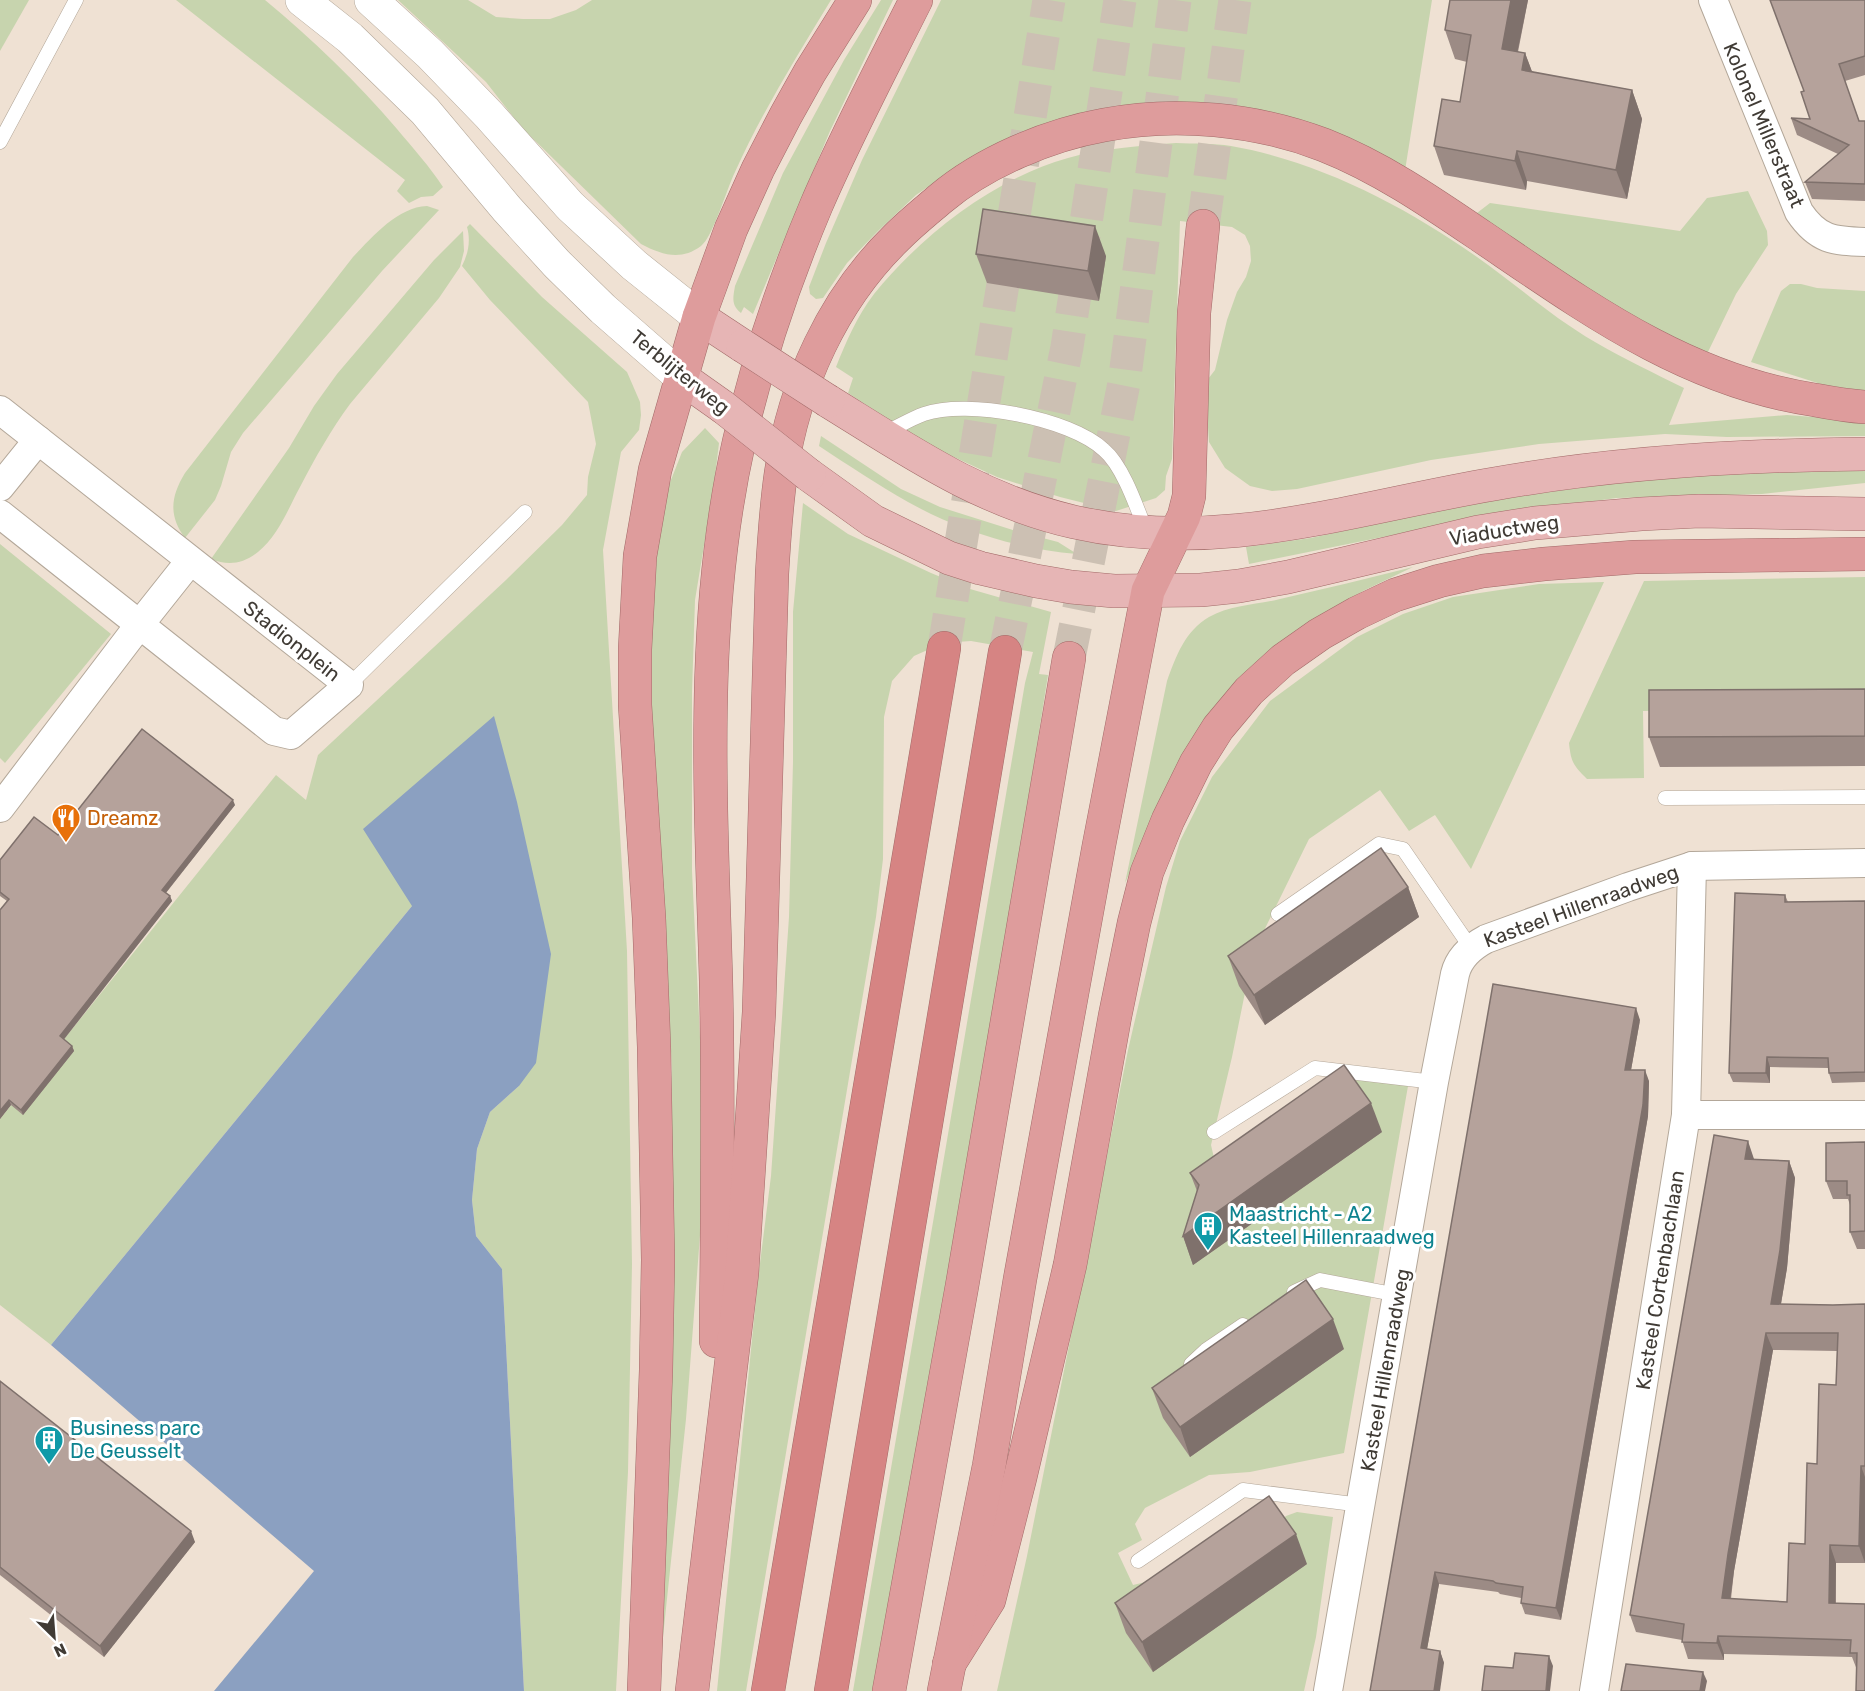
<svg xmlns="http://www.w3.org/2000/svg" width="1865" height="1691" viewBox="0 0 1865 1691" font-family="Rubik,sans-serif">
	<style>
		.green { fill: #c7d4ae }
		.water { fill: #8ba0c1 }
		.lines { fill: none; stroke-linecap: round; stroke-linejoin: round }
		.trunk-tunnel { stroke: #ccc0b3; stroke-width: 33; stroke-dasharray: 33 16; stroke-linecap: butt }
		.motorway-tunnel { stroke: #ccc0b3; stroke-width: 33; stroke-dasharray: 33 16; stroke-linecap: butt }
		.service-casing { stroke: #b3a799; stroke-width: 15 }
		.minor-casing { stroke: #b3a799; stroke-width: 30 }
		.secondary-casing { stroke: #b3a799; stroke-width: 34 }
		.primary-casing { stroke: #a26a68; stroke-width: 34 }
		.trunk-casing { stroke: #a26a68; stroke-width: 34 }
		.motorway-casing { stroke: #a26a68; stroke-width: 34 }
		.service { stroke: #fff; stroke-width: 14 }
		.minor { stroke: #fff; stroke-width: 28 }
		.secondary { stroke: #fff; stroke-width: 33 }
		.primary { stroke: #e6b5b5; stroke-width: 33 }
		.trunk { stroke: #de9c9c; stroke-width: 33 }
		.motorway { stroke: #d68483; stroke-width: 33 }
		.primary-bridge-casing { stroke: #a26a68; stroke-width: 34; stroke-linecap: butt }
		.primary-bridge { stroke: #e6b5b5; stroke-width: 33 }
		.wall { fill: #9c8b85; fill-rule: evenodd }
		.shaded-wall { fill: #7f716c }
		.building { fill: #b5a29b; stroke: #7f716c; stroke-width: 1.5; fill-rule: evenodd }
		.labels { text-anchor: middle; stroke-width: 6; stroke-linejoin: round; paint-order: stroke }
		.street-label { font-size: 20px; fill: #403b35; stroke: #fff }
		.food-label { font-size: 20px; fill: #c56008; stroke: #fff; text-anchor: start }
		.culture-label { font-size: 20px; fill: #0d838f; stroke: #fff; text-anchor: start }
	</style>
	<rect width="100%" height="100%" fill="#efe1d3"/>
	<g class="green">
		<path d="M0,0H29L0,51Z"/>
		<path d="M176,0H265C312,39 357,82 397,129C413,148 430,167 443,187L433,196L421,197L409,203L397,191L405,180Z"/>
		<path d="M398,0H468L496,17L523,19H550L576,10L592,0H831C797,56 762,112 735,172C727,188 713,237 701,246C681,261 662,255 641,244L522,128L486,82Z"/>
		<path d="M881,0H893L830,131L753,314L744,307L741,313C731,305 733,298 735,286L783,173L844,60Z"/>
		<path d="M941,0H1432L1404,177L1241,113L963,163L916,195L878,231L847,263L823,298L816,299L810,294L809,287L826,243L862,160Z"/>
		<path d="M1176,143C1194,144 1213,143 1231,146C1318,161 1405,206 1477,257C1517,285 1553,318 1595,342C1624,359 1654,373 1684,388L1669,425L1787,415L1865,421V436L1727,437L1665,434L1539,444L1431,460L1297,489L1272,491L1250,486L1225,468L1209,442L1205,383L1215,370L1227,320L1237,292L1246,277L1251,261L1250,246L1245,235L1232,227L1180,221L1172,459L1166,476L1165,490L1156,498L1116,511L1060,497L997,477L943,452L912,435L848,393L853,378L836,367C846,342 857,316 874,294C922,235 993,179 1068,158C1103,148 1140,146 1176,143Z"/>
		<path d="M1748,191L1767,231L1768,245L1736,294L1707,354L1641,327L1477,213L1490,203L1680,231L1707,198Z"/>
		<path d="M427,206L439,210L382,271L243,433L231,452L221,486L215,500L185,538C168,515 171,496 185,473L353,257C372,237 398,207 427,206Z"/>
		<path d="M470,224L542,297L627,372L640,402L641,415L639,430L621,452L603,550L627,951L632,1264L628,1472L616,1691H524L502,1269L476,1236L472,1200L477,1149L490,1112L519,1086L412,906L51,1345L0,1305V1119L276,775L306,800L318,755L506,580L562,525L587,495L588,477L596,444L588,402L490,300L462,266C468,254 471,241 467,227Z"/>
		<path d="M463,231L464,251L460,267L439,298L350,404C331,430 315,458 300,487C288,509 278,536 258,552C243,564 228,566 211,559L289,448L314,406L337,374L434,260Z"/>
		<path d="M1790,284H1801L1817,288L1865,291V391L1824,385L1751,362L1781,291Z"/>
		<path d="M705,428L719,443L714,485L695,600L692,692V871L702,1079V1209L686,1419L658,1684L671,1211L672,1069L652,711V611L658,543L669,485L682,452Z"/>
		<path d="M821,436L901,489L940,507L1016,531L1058,542L1077,554C1018,549 960,531 908,502C878,485 848,465 819,446Z"/>
		<path d="M1865,470V483L1762,494L1616,498L1482,517L1249,564L1246,547L1311,538L1435,511L1526,495L1647,479L1738,472Z"/>
		<path d="M803,503L848,534L931,573L970,589L1051,612L1039,674L1048,675L1013,897L876,1691H853L1025,683L1033,652L971,641L943,643L914,656L892,681L884,717L883,859L876,917L746,1691H717L758,1279L771,1176L789,917L793,762V612Z"/>
		<path d="M0,544L111,634L5,763L0,758Z"/>
		<path d="M1413,567L1363,591L1321,616L1171,783L1125,883L1167,681C1176,656 1185,631 1209,617C1230,605 1256,605 1280,599C1324,589 1369,578 1413,567Z"/>
		<path d="M1865,577V707L1643,711L1644,778L1587,779C1573,765 1571,762 1569,743L1644,581Z"/>
		<path d="M1604,582L1471,869L1435,815L1409,831L1380,790L1309,839L1253,953L1232,1057L1211,1145L1217,1171L1353,1079L1408,1086L1344,1453L1250,1472L1209,1475L1145,1508L1135,1524L1142,1540L1118,1553L1133,1585L1150,1581L1166,1632L1286,1516L1297,1512L1333,1517L1316,1637L1304,1691H997L1027,1556L1128,1050L1166,887L1180,841L1212,777L1270,701L1357,637L1403,614L1453,597L1539,584Z"/>
	</g>
	<path class="water" d="M494,716L517,802L551,954L536,1063L519,1086L490,1112L477,1149L472,1200L476,1236L502,1269L524,1691H214L314,1571L51,1345L412,906L363,829Z"/>
	<g class="lines">
		<g class="trunk-tunnel">
			<path d="M1203,226L1235,0"/>
			<path d="M1069,658L1124,383L1175,0"/>
		</g>
		<g class="motorway-tunnel">
			<path d="M944,648L1049,0"/>
			<path d="M1005,652L1067,347L1120,0"/>
		</g>
		<g class="service-casing">
			<g id="service">
				<path d="M0,142L76,0"/>
				<path d="M882,434C896,428 910,419 924,414C967,399 1070,418 1104,450C1123,466 1137,508 1146,531"/>
				<path d="M349,685L525,512"/>
				<path d="M1665,798L1865,797"/>
				<path d="M1278,914L1379,844L1403,849L1471,948"/>
				<path d="M1214,1132L1315,1068L1434,1082"/>
				<path d="M1294,1292L1320,1280L1398,1295"/>
				<path d="M1191,1364L1206,1350L1243,1325"/>
				<path d="M1138,1561L1243,1490L1361,1505"/>
			</g>
		</g>
		<g class="minor-casing">
			<g id="minor">
				<path d="M1713,0L1799,212C1818,240 1833,241 1865,242"/>
				<path d="M0,410L349,685L291,735L274,731L0,514"/>
				<path d="M0,487L38,440"/>
				<path d="M0,808L140,624L190,561"/>
				<path d="M1686,1115H1865"/>
				<path d="M1328,1691L1434,1082L1455,974C1459,957 1471,947 1486,939L1628,887L1692,866L1865,863"/>
				<path d="M1594,1691L1686,1115L1692,866"/>
			</g>
		</g>
		<g class="secondary-casing">
			<g id="secondary">
				<path d="M302,0L350,38L425,111L507,209L557,264L603,309L682,378"/>
				<path d="M371,0L430,54L489,115L570,206L634,265L699,317"/>
			</g>
		</g>
		<g class="primary-casing">
			<g id="primary">
				<path d="M699,317L743,346"/>
				<path d="M682,378L723,407"/>
				<path d="M828,401C909,451 979,500 1074,522C1220,555 1352,508 1494,484C1617,462 1741,455 1865,454"/>
				<path d="M809,475L873,521L949,558L980,568L1036,581L1071,587L1114,591L1201,590L1239,586L1288,577L1478,532L1535,523L1641,514L1699,511L1865,514"/>
			</g>
		</g>
		<g class="trunk-casing">
			<g id="trunk">
				<path d="M716,1341C717,1221 719,1101 716,981C711,801 699,619 739,442C757,362 784,282 816,206C846,136 882,68 916,0"/>
				<path d="M949,1664L989,1600L1020,1478L1070,1265L1115,1016L1134,923L1147,872L1168,820L1196,763L1218,728L1249,691L1283,660L1320,634L1357,613L1395,595L1439,581L1483,571L1544,564L1635,557L1865,554"/>
				<path d="M644,1691L656,1370L658,1260L654,1047L649,918L635,705V649L640,556L655,470L699,317L731,229L758,169L786,115L810,72L855,0"/>
				<path d="M692,1691L742,1273L759,1012L772,574C774,540 776,507 781,473C794,385 833,299 897,237C911,223 926,211 940,199C984,162 1048,135 1104,125C1176,111 1256,119 1324,145C1380,167 1431,202 1481,236C1586,307 1686,381 1815,400C1831,403 1848,406 1865,407"/>
				<path d="M889,1691L962,1286L1069,658"/>
				<path d="M944,1691L989,1466L1020,1279L1099,845L1148,591L1184,516L1189,496L1194,313L1203,226"/>
			</g>
		</g>
		<g class="motorway-casing">
			<g id="motorway">
				<path d="M768,1691L944,648"/>
				<path d="M831,1691L1005,652"/>
			</g>
		</g>
		<use href="#service" class="service"/>
		<use href="#minor" class="minor"/>
		<use href="#secondary" class="secondary"/>
		<use href="#primary" class="primary"/>
		<use href="#trunk" class="trunk"/>
		<use href="#motorway" class="motorway"/>
		<g class="primary-bridge-casing">
			<g id="primary-bridge">
				<path d="M743,346L828,401"/>
				<path d="M723,407L809,475"/>
			</g>
		</g>
		<use href="#primary-bridge" class="primary-bridge"/>
	</g>
	<g class="wall">
		<path d="M1450,0H1528L1518,52L1525,53L1532,72L1632,90L1642,119L1627,199L1527,181L1526,190L1444,175L1434,146L1460,102L1467,62L1455,59L1445,30Z"/>
		<path d="M1865,0V75L1845,81L1859,121H1865V201L1812,199L1805,182L1838,154L1797,135L1791,118L1810,119Z"/>
		<path d="M976,254L1106,256L1099,301L987,283Z"/>
		<path d="M1865,689V766L1660,767L1649,737Z"/>
		<path d="M235,805L166,893L170,896L172,901L63,1039L72,1046L74,1051L23,1115L11,1105L0,1119V910L7,901L0,896V860L58,835Z"/>
		<path d="M1408,887L1419,917L1265,1025L1239,986L1228,956Z"/>
		<path d="M1785,895L1788,902L1865,901V1082L1832,1083L1829,1073V1068L1770,1067V1083L1733,1082L1729,1073Z"/>
		<path d="M1640,1020L1631,1070L1649,1081L1648,1116L1561,1620L1525,1614L1521,1603V1598L1500,1594L1498,1592L1439,1584L1427,1649L1440,1651L1444,1663L1370,1691Z"/>
		<path d="M1382,1132L1193,1265L1183,1236L1197,1191L1190,1173Z"/>
		<path d="M1865,1142V1249H1857L1850,1232V1205L1848,1199H1833L1826,1181Z"/>
		<path d="M1754,1159V1160L1789,1161L1795,1178L1787,1268L1781,1304L1833,1305L1865,1304V1563H1836V1603L1865,1604L1857,1670L1852,1657L1724,1654V1660L1688,1659L1682,1640L1636,1632L1630,1615ZM1773,1350L1837,1351L1836,1385L1817,1464L1805,1544L1787,1602L1731,1599L1734,1571Z"/>
		<path d="M1344,1349L1190,1457L1163,1418L1152,1388Z"/>
		<path d="M0,1381L195,1542L104,1657L0,1575Z"/>
		<path d="M1307,1564L1153,1672L1126,1633L1115,1603Z"/>
	</g>
	<g class="shaded-wall">
		<path d="M1511,0H1528L1512,78L1502,49Z"/>
		<path d="M1525,53L1536,82L1522,70Z"/>
		<path d="M1632,90L1642,119L1627,199L1616,170Z"/>
		<path d="M1517,151L1527,181L1526,190L1515,161Z"/>
		<path d="M1095,226L1106,256L1099,301L1088,271Z"/>
		<path d="M233,800L235,805L164,895L162,890Z"/>
		<path d="M1408,887L1419,917L1265,1025L1254,995Z"/>
		<path d="M170,896L172,901L62,1042L60,1036Z"/>
		<path d="M1636,1008L1640,1020L1629,1081L1625,1070Z"/>
		<path d="M72,1046L74,1051L23,1115L21,1110Z"/>
		<path d="M1767,1057L1770,1067V1083L1766,1073Z"/>
		<path d="M1645,1070L1649,1081L1648,1116L1561,1620L1556,1608Z"/>
		<path d="M9,1100L11,1105L0,1119V1111Z"/>
		<path d="M1371,1103L1382,1132L1193,1265L1183,1236Z"/>
		<path d="M1748,1141L1754,1159L1751,1177L1745,1159Z"/>
		<path d="M1789,1161L1795,1178L1787,1268L1778,1321L1771,1304Z"/>
		<path d="M1333,1319L1344,1349L1190,1457L1180,1427Z"/>
		<path d="M1766,1333L1773,1350L1734,1571L1728,1616L1722,1598L1728,1554Z"/>
		<path d="M1861,1466L1865,1477V1563L1859,1546Z"/>
		<path d="M191,1531L195,1542L104,1657L100,1646Z"/>
		<path d="M1296,1534L1307,1564L1153,1672L1142,1642Z"/>
		<path d="M1830,1545L1836,1563L1835,1620L1829,1603Z"/>
		<path d="M1435,1572L1439,1584L1425,1660L1421,1648Z"/>
		<path d="M1718,1636L1724,1654V1660L1717,1643Z"/>
		<path d="M1440,1651L1444,1663L1440,1691H1434Z"/>
		<path d="M1549,1656L1553,1666L1550,1691H1546Z"/>
		<path d="M1703,1672L1707,1681L1705,1691H1700Z"/>
	</g>
	<g class="building">
		<path d="M1450,0H1511L1502,49L1525,53L1522,70L1632,90L1616,170L1517,151L1515,161L1434,146L1442,99L1460,102L1471,35L1445,30Z"/>
		<path d="M1770,0H1865V56L1839,64L1859,121H1865V184L1805,182L1849,145L1791,118L1810,119L1801,92L1804,91Z"/>
		<path d="M983,209L1095,226L1088,271L976,254Z"/>
		<path d="M1865,689V736L1649,737V690Z"/>
		<path d="M142,729L233,800L162,890L170,896L60,1036L72,1046L21,1110L9,1100L0,1111V910L9,899L0,892V860L34,817L58,835Z"/>
		<path d="M1381,848L1408,887L1254,995L1228,956Z"/>
		<path d="M1735,893L1785,895V902L1865,901V1072L1829,1073L1828,1058L1767,1057L1766,1073H1729Z"/>
		<path d="M1493,984L1636,1008L1625,1070H1645L1643,1105L1556,1608L1521,1603L1523,1587L1496,1583L1493,1581L1435,1572L1421,1648L1440,1651L1434,1691H1370Z"/>
		<path d="M1344,1065L1371,1103L1183,1236L1199,1185L1190,1173Z"/>
		<path d="M1714,1135L1748,1141L1745,1159L1789,1161L1780,1250L1771,1304L1833,1305L1865,1304V1466H1861L1859,1546L1830,1545L1829,1603L1865,1604V1691H1856L1857,1653H1850L1851,1640L1718,1636L1717,1643L1682,1642L1684,1624L1630,1615ZM1766,1333H1838L1836,1385L1819,1384L1817,1464L1807,1463L1805,1544L1789,1543L1787,1602L1722,1598L1728,1554Z"/>
		<path d="M1865,1142V1231L1850,1232V1195H1847V1181H1826V1143Z"/>
		<path d="M1306,1280L1333,1319L1180,1427L1152,1388Z"/>
		<path d="M0,1381L191,1531L100,1646L0,1567Z"/>
		<path d="M1269,1496L1296,1534L1142,1642L1115,1603Z"/>
		<path d="M1515,1653L1549,1656L1546,1691H1482L1485,1666L1513,1668Z"/>
		<path d="M1626,1664L1703,1672L1700,1691H1621Z"/>
	</g>
	<defs>
		<g id="restaurant-pin" transform="scale(1.5)"><path d="M0 17L-7.5 6A9.5 9.5 0 1 1 7.5 6Z" fill="#e8710a" stroke="#fff"/><path d="M-5-6h1v4h1v-4h1v4h1v-4h1v5L-1.5 .5V6h-2V.5L-5-1ZM5-6V6H3V1.5H1.5Q1.5-4 5-6Z" fill="#fff"/></g>
		<g id="building-pin" transform="scale(1.5)"><path d="M0 17L-7.5 6A9.5 9.5 0 1 1 7.5 6Z" fill="#0f9aa8" stroke="#fff"/><path d="M-4-6H4V6H1V3H-1V6H-4ZM-2.5-4.3h1.7v1.8h-1.7ZM.8-4.3h1.7v1.8H.8ZM-2.5-1h1.7V.8h-1.7ZM.8-1h1.7V.8H.8Z" fill="#fff"/></g>
	</defs>
	<g fill-rule="evenodd">
		<use href="#restaurant-pin" x="66" y="818"/>
		<use href="#building-pin" x="1208" y="1226"/>
		<use href="#building-pin" x="49" y="1440"/>
	</g>
	<g class="labels">
		<g class="street-label">
			<text transform="translate(1764 125) rotate(67)" y="7">Kolonel Millerstraat</text>
			<text transform="translate(680 372) rotate(39)" y="7">Terblijterweg</text>
			<text transform="translate(1504 530) rotate(-9)" y="7">Viaductweg</text>
			<text transform="translate(292 641) rotate(38)" y="7">Stadionplein</text>
			<text transform="translate(1581 906) rotate(-20)" y="7">Kasteel Hillenraadweg</text>
			<text transform="translate(1660 1280) rotate(-81)" y="7">Kasteel Cortenbachlaan</text>
			<text transform="translate(1385 1370) rotate(-80)" y="7">Kasteel Hillenraadweg</text>
		</g>
		<g class="food-label">
			<text x="87" y="825">Dreamz</text>
		</g>
		<g class="culture-label">
			<text x="1229" y="1221">Maastricht - A2<tspan x="1229" dy="23">Kasteel Hillenraadweg</tspan></text>
			<text x="70" y="1435">Business parc<tspan x="70" dy="23">De Geusselt</tspan></text>
		</g>
	</g>
	<g transform="translate(54 1637) rotate(155)" stroke="#ffffff" stroke-width="4.5" paint-order="stroke">
	<path d="M0-4.5L10 22L0 15L-10 22Z" fill="#403b35"/>
	<text y="-9" font-size="16" font-weight="bold" text-anchor="middle" fill="#403b35">N</text>
	</g>
</svg>
